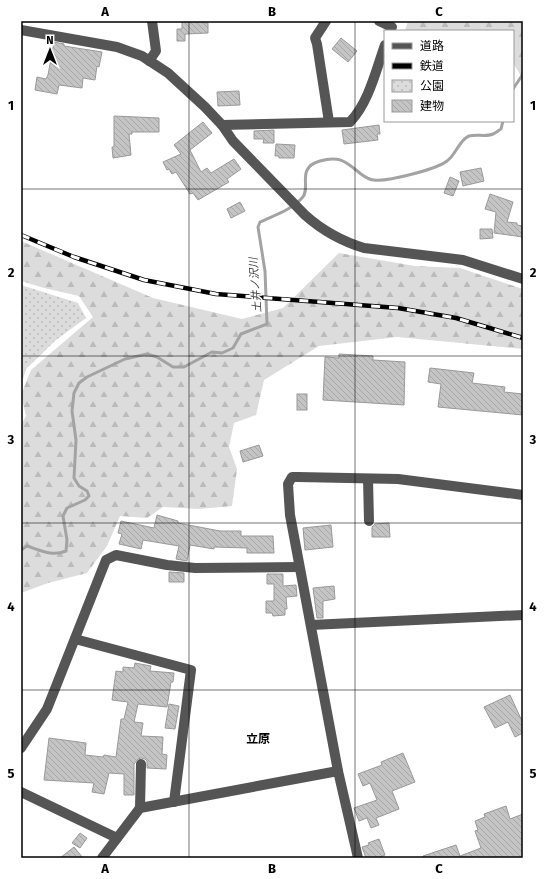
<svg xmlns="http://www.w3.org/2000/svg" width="544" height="879" viewBox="0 0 544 879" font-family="'Fira Sans','Noto Sans JP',sans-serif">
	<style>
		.forest { fill: url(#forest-firs) }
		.park { fill: url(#park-dots) }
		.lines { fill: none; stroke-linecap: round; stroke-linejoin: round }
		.stream { stroke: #a3a3a3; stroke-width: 3 }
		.building { fill: url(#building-back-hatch); stroke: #999 }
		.minor { stroke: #555; stroke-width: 10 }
		.rail-casing { stroke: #000; stroke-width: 4.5 }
		.rail { stroke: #fff; stroke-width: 3; stroke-dasharray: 9; stroke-linecap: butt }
		.grid { fill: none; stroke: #000; stroke-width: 1; stroke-opacity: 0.55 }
		.labels { text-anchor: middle; stroke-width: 3; stroke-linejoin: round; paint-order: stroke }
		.water-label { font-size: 11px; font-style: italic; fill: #444; stroke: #fff }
		.quarter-label { font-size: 12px; font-weight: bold; fill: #000; stroke: #fff }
		.neatline { fill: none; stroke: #000; stroke-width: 1.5 }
		.grid-label { font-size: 13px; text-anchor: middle; font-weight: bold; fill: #000 }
	</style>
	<defs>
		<pattern id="forest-firs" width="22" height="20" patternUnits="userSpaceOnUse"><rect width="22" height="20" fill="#dcdcdc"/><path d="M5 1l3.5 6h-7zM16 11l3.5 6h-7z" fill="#bbb"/></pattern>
		<pattern id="park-dots" width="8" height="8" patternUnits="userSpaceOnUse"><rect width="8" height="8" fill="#dcdcdc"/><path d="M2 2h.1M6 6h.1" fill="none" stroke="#bbb" stroke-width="1.8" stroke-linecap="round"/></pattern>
		<pattern id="building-back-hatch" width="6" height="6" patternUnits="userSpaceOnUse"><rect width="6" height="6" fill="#c4c4c4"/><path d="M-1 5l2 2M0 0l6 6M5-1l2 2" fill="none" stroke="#a7a7a7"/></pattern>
	</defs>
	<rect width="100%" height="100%" fill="#fff"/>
	<g class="forest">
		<path d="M408,21H523V79L513,63V31H405Z"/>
		<path d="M21,241L153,298L242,319L283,308L339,253L415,266L460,268L523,289V349L397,337L319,346L264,380L256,415L234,423L229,447L237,469L232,506L199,509L163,507L147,518L120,516L107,546L87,573L48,583L21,593V425L26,416L21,395L31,370L93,317L79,296L44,288L21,281Z"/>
	</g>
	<path class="park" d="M21,285L78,303L86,318L56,340L26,369L21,386Z"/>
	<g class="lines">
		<g class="stream">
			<path d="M513,89L523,74"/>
			<path d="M21,550L27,546C40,550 52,557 66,551L67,540L63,516L67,508L85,500L89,496L87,491L79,486L74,478L76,440L72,411L74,393L79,383L87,377L125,359L147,354L157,357L173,367H184L212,352L222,353L233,348L241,334L267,324L265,271L258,227L260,222C275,215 291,210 302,198C312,188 295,168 320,161C340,155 346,162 361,174C365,177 369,180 374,180C387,182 437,169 447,161C456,155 459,140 469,136C477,134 486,137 493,134C496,133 499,130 501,129L503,121"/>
			<path d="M21,570V577"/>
		</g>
	</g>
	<g class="building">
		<path d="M182,21H205V23H208V33L185,34V41H177V29H182Z"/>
		<path d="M341,38L357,51L348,62L332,49Z"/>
		<path d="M54,42L64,44V46L102,52L99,67L97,66L95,80L83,78L82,88L59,85L57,94L35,90L37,77L46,79L48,75Z"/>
		<path d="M239,91L240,105L218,106L217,92Z"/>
		<path d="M114,116L159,118V132H132V134H129L131,155L113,158L112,147H114Z"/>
		<path d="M203,122L212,133L190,150L201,172L207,168L211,173L234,159L241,169L227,179L229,182L198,200L193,193L190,194L176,172L172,174L169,169L167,170L163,162L181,154L174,145Z"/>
		<path d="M379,125L380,134H377L378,140L344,144L342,130Z"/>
		<path d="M274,130V143H263L264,139H254V131Z"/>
		<path d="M276,144L295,145L294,158H279V156H275Z"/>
		<path d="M481,168L484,181L463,186L460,172Z"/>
		<path d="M450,177L459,181L453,196L444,193Z"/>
		<path d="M490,194L513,202L507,222L517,223V225L523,226V237L494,233L496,212L485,209Z"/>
		<path d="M240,202L245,211L231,218L227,209Z"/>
		<path d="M480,229H492L493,238L480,239Z"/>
		<path d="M339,354L373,356V360L405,362L404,405L323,400L325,357L339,358Z"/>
		<path d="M430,368L474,373L472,383L505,387L504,392L523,394V415L438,407L441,384L428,382Z"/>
		<rect x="297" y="394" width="10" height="16"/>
		<path d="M259,445L263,456L243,462L240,451Z"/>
		<path d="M157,515L178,521V523L220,531H241V536H273L274,553H247V548L214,547V549L190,545L187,561L176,559L179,546L143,540L141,549L119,544L122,534L118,533L121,521L154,528Z"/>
		<path d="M389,523L390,537H372V527L375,524Z"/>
		<path d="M331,525L333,547L305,550L303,528Z"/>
		<path d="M169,572L184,573V582H169Z"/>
		<path d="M267,574H283V586L296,585L297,596L286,597L287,609H285V615L273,616L272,613H266V601H274V584H267Z"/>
		<path d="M334,586L335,599L323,601V618H317L313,588Z"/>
		<path d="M135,663L151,666L150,671L174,673L173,682H171L167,707L138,704L134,722L143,723L141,736L163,737L162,754L167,755L166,769L147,768V761L145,759L141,758L138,759L134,764V795H124V774L109,773L104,794L92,792L94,783L44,780L49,738L86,743L85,755L103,757L104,755L116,757L121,719H124L128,702L112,700L116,671L123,672V667L134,668Z"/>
		<path d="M510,695L523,723V733L515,737L508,722L495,728L484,707Z"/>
		<path d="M169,704L179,706L175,729L165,728Z"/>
		<path d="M403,753L415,782L392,791L399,809L376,818L379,825L371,828L367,818L359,821L354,808L377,800L370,783L363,786L358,774L382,765L381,762Z"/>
		<path d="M506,806L510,819L523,814V858H423V856L456,845L460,856L481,848L475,831L478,830L475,821L485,817L484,814Z"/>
		<path d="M80,833L87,838L80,848L72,843Z"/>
		<path d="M379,839L385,855L378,858H366L362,847L369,845L368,843Z"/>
		<path d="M74,847L83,858H60Z"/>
	</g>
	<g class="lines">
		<g class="minor">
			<path d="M326,21L315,38L317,44L329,122"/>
			<path d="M379,21L392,27L390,31"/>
			<path d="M21,30L117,47L142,56L168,73L205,107L222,125L233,141L305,215C323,231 341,241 364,248L463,260L523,279"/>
			<path d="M149,61L156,51L152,21"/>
			<path d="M222,125L350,122C369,102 376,70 385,45"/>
			<path d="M368,479L369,521"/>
			<path d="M311,625L523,615"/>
			<path d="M75,639L191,670L174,802"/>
			<path d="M21,748L47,709L106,560L116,555L167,565L195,568L299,567"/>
			<path d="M21,792L117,838"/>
			<path d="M140,808L141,764"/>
			<path d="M102,858L140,808L338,771"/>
			<path d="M358,858L338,771L290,515L288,484L292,477H298L398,479L523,495"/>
		</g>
		<g class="rail-casing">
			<path id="rail" d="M21,235L74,257L144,280L216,294L398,308L456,318L523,338"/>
		</g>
		<use href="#rail" class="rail"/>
	</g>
	<path class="grid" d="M189,21V858M355,21V858M21,189H523M21,356H523M21,523H523M21,690H523"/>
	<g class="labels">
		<g class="water-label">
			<text transform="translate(255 285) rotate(-94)" y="4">土井ノ沢川</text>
		</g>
		<g class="quarter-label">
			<text x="258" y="743">立原</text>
		</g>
	</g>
	<rect width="544" height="879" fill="none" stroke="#ffffff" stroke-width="44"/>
	<rect x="384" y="30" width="130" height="92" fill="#ffffff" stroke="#999999"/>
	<rect x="392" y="43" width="20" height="6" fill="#555555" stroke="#999999"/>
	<text x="420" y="50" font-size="12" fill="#000000">道路</text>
	<rect x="392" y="63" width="20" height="6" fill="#000000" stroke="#999999"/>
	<text x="420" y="70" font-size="12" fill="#000000">鉄道</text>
	<rect x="392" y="80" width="20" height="12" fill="url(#park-dots)" stroke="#999999"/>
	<text x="420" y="90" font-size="12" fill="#000000">公園</text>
	<rect x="392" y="100" width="20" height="12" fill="url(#building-back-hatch)" stroke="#999999"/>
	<text x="420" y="110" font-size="12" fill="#000000">建物</text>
	<g transform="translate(50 50)" stroke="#ffffff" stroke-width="3" paint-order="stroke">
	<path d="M0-3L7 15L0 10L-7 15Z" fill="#000000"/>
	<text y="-6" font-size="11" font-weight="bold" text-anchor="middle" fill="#000000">N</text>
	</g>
	<rect x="22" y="22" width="500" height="835" class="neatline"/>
	<g class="grid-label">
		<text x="105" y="16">A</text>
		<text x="272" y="16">B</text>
		<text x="439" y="16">C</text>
		<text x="11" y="110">1</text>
		<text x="533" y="110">1</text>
		<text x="11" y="277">2</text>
		<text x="533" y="277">2</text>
		<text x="11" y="444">3</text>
		<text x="533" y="444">3</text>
		<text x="11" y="611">4</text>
		<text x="533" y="611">4</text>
		<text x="11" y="778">5</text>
		<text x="533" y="778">5</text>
		<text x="105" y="873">A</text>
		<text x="272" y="873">B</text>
		<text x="439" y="873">C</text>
	</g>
</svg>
